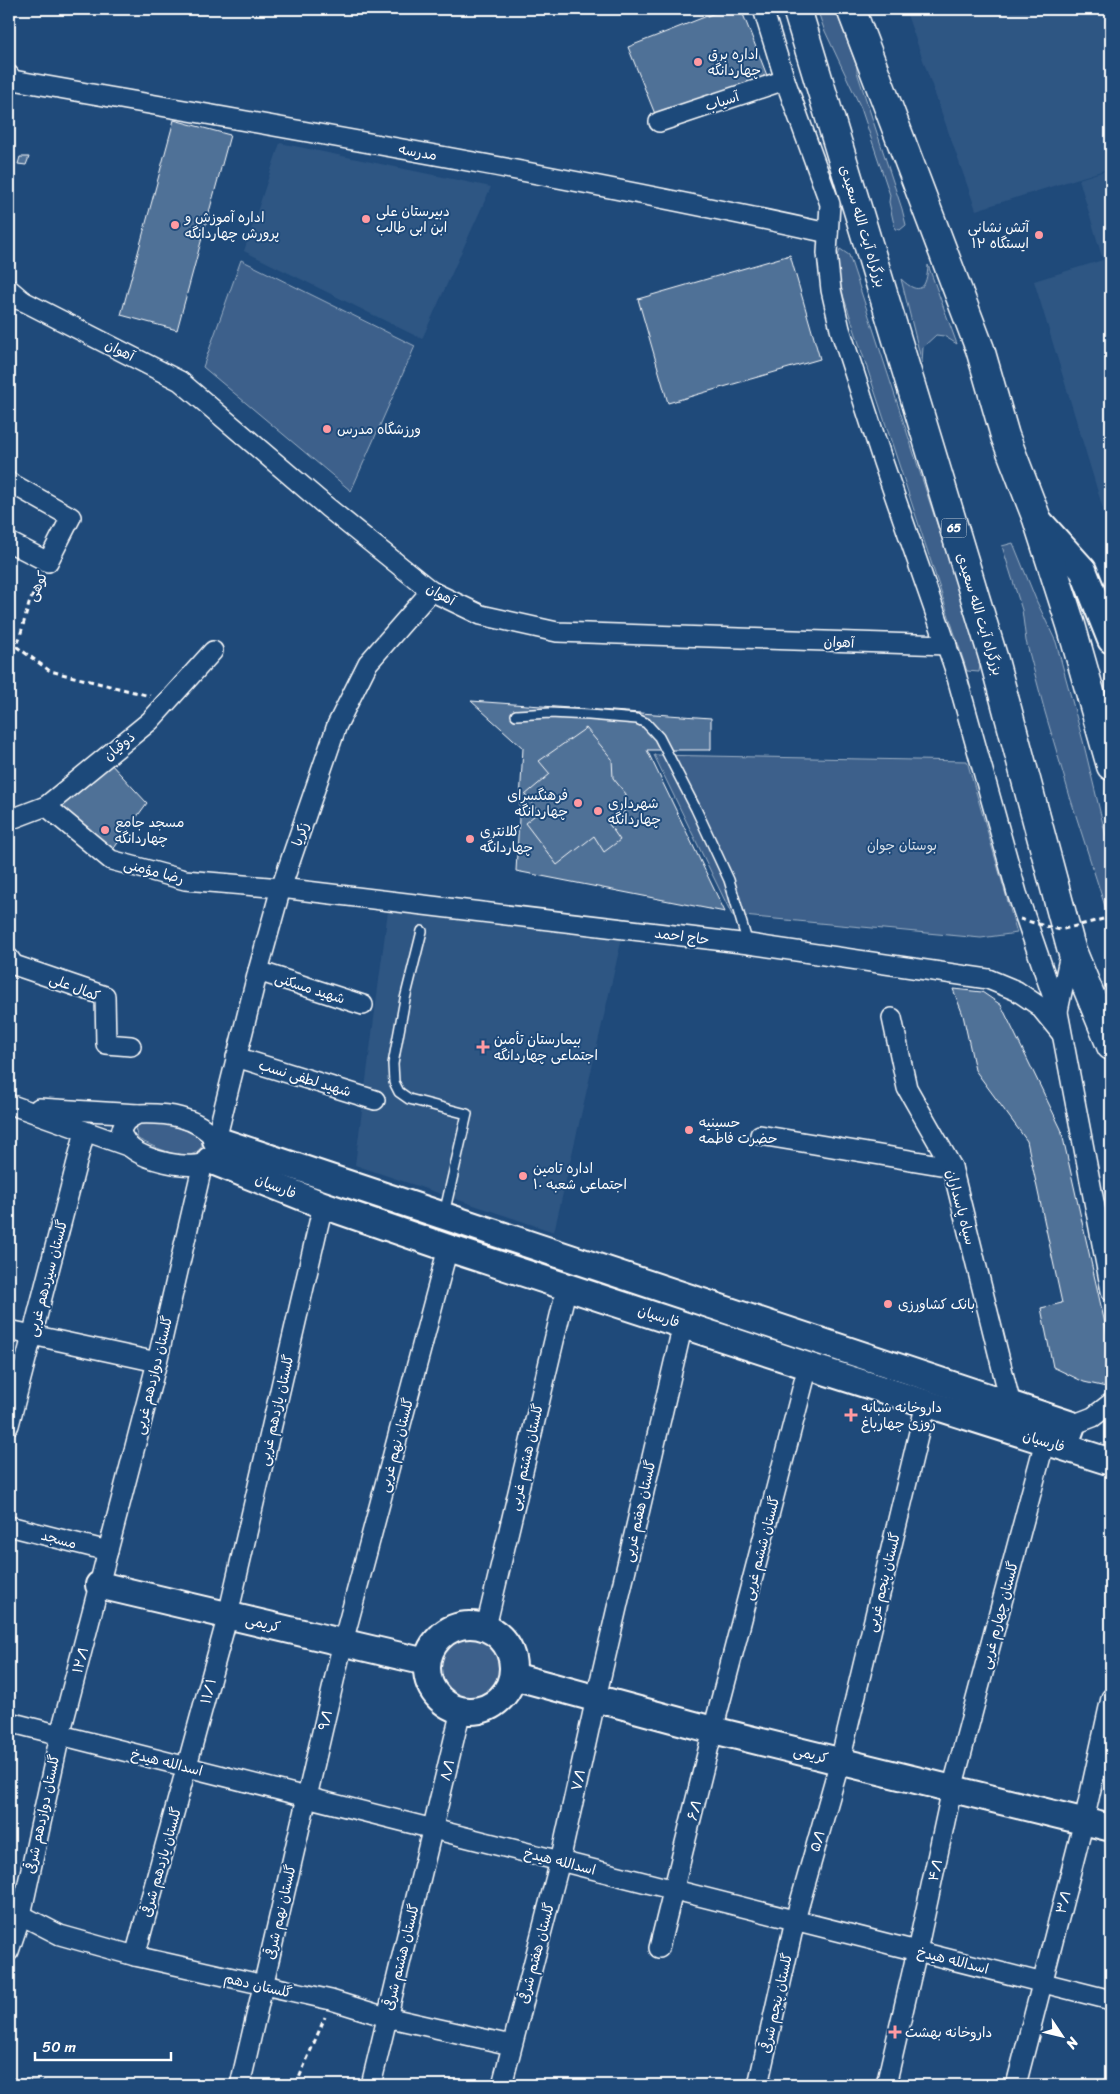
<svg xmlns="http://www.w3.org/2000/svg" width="1120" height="2094" viewBox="0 0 1120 2094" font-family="Sriracha,'Playpen Sans Arabic',sans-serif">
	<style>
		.built { fill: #2e5683 }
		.green { fill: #3c618b; stroke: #9eb0c5 }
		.building { fill: #507197; stroke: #fff }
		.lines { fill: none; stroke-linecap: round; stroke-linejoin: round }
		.lane-casing { stroke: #fff; stroke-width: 12 }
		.street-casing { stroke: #fff; stroke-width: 22 }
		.secondary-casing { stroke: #fff; stroke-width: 30 }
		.highway-casing { stroke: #fff; stroke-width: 31 }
		.path { stroke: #fff; stroke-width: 3; stroke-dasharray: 5 4; stroke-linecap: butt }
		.lane { stroke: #1f4a7a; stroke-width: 9 }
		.street { stroke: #1f4a7a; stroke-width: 19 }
		.secondary { stroke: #1f4a7a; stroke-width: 26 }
		.highway { stroke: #1f4a7a; stroke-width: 28 }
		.path-bridge { stroke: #fff; stroke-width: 3; stroke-dasharray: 5 4; stroke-linecap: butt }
		.poi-dot { fill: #ff9aa2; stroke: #1f4a7a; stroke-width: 2 }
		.labels { text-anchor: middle; stroke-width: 4; stroke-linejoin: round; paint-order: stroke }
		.shield { fill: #1f4a7a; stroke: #bcc9d7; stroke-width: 1 }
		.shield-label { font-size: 12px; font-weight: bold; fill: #fff }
		.poi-label { font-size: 14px; fill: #fff; stroke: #1f4a7a; text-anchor: start }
		.street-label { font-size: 14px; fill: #fff; stroke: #1f4a7a }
		.park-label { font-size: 14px; fill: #d8dfe8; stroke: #1f4a7a }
	</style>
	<rect width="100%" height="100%" fill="#1f4a7a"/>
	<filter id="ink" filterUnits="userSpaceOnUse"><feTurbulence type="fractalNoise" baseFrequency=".02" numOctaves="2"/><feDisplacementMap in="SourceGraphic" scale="10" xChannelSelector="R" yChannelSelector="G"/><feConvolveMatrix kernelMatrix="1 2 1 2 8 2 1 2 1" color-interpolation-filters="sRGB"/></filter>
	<g filter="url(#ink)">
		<g class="built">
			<path d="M905,9H1111V168L976,210Z"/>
			<path d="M280,143L491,187L422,339L244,251Z"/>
			<path d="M1111,169V535L1034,281L1103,260L1079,179Z"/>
			<path d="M389,903L624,929L554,1232L355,1165Z"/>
		</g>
		<g class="green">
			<path d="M817,9H835L857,67V72L902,209L906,225L900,230L895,229L889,202L890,195L861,108L824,29Z"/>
			<path d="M840,249L849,255L981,659L979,672L967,671L844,298C840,281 834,266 840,249Z"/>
			<path d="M241,260L415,346L351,491L203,367Z"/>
			<path d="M928,265L957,344L944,336L936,335L923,347L922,363L901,279C920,297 927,288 928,265Z"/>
			<path d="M1013,543L1037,602L1056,642L1083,741L1111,857V925L1070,797L1045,712L1026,641L1022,610L1002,546Z"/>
			<path d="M654,755L967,761L1017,933L981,938L732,915Z"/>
			<path d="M141,1122C164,1123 183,1126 202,1139V1146C200,1149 196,1153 193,1154C180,1160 150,1145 138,1139L135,1128Z"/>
			<circle cx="471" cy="1669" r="33"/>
			<path d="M9,2078L68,2085H9Z"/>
		</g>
		<g class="building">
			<path d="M725,9H741L768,78L655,114L628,47Z"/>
			<path d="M174,120L230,135L177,330L121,315Z"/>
			<path d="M20,157H29L26,165L18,164Z"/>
			<path d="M790,255L820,359L668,403L638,299Z"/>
			<path d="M471,701L711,718V750H647L725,912L516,871L523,748Z"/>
			<path d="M586,728L612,759L613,778L626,794L624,813L609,824L620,840L604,852L594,836L557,865L525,823L539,812L525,795L550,774L539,761Z"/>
			<path d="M109,762L147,803L109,855L55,806Z"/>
			<path d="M953,989L982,992L1001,1005L1061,1129L1111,1350V1377L1106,1387L1084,1382L1053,1367L1041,1308L1062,1303L1027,1141L975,1070L963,1015Z"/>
		</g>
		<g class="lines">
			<g class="lane-casing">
				<g id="lane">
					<path d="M516,715L550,713L589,715L637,719L646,723L659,737L696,809L729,880L748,944"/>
					<path d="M422,931L405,999L393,1064L394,1082L399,1092L409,1099L467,1114L444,1214"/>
				</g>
			</g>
			<g class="street-casing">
				<g id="street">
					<path d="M763,9L785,80L830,204L827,253L831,290L840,329L883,462L954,667L1017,893L1058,1012L1111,1291"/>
					<path d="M9,75L13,80C285,128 558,174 828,233"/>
					<path d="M659,122L785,80"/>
					<path d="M9,289L23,301L9,297"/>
					<path d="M23,301L180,381L327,507L431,591L481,615L557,632L947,645"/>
					<path d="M9,482L71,517L48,562L9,542"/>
					<path d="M46,806L111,860L185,880L281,888L749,944L988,979L1017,991L1039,1006L1061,1033"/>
					<path d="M9,820L46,806L150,721L213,651"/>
					<path d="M9,958L14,965L105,996L106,1044L131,1046"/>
					<path d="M258,971L363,1005"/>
					<path d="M1058,1011L1071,949"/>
					<path d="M892,1018L907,1088L952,1167L1011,1405"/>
					<path d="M236,1057L375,1100"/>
					<path d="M9,1104L130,1147"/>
					<path d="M39,1108L138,1114"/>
					<path d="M138,1114C167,1113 197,1116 216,1140C216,1147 215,1156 208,1161C192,1172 144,1160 130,1147C127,1144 124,1138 121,1134C122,1122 128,1119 138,1114Z"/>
					<path d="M760,1135L952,1167"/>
					<path d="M216,1140L258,971L281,888L337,725L368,663L431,591"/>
					<path d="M9,1330L157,1362"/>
					<path d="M9,1425L85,1131"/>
					<path d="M1072,1425L1093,1417L1111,1403"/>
					<path d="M9,1526L108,1551"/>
					<path d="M486,1627L567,1286"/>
					<path d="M9,1722L1111,2000"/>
					<path d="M9,1911L21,1915L60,1935L135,1956L331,2000L386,2017L511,2045"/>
					<path d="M659,1948L713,1730L808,1366"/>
					<path d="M9,1951L21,1915L60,1735L157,1362L203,1163"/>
					<path d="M135,1956L228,1615L323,1205"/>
					<path d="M240,2085L343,1642L448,1248"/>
					<path d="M371,2085L461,1710"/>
					<path d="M502,2085L560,1861L596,1698L683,1324"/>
					<path d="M758,2085L795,1920L840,1761L926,1403"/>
					<path d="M886,2085L917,1951L952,1789L1045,1441"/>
					<path d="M1016,2085L1084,1821L1111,1698"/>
				</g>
			</g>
			<g class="secondary-casing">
				<g id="secondary">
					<path d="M1037,519L1083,570L1111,640"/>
					<path d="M216,1140L1072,1425L1064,1447"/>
					<path d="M210,1160L323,1205L448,1248L808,1366L1111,1462"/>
					<path d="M99,1585L426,1662"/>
					<circle cx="470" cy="1668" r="43"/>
					<path d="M513,1676L713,1730L1111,1828"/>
				</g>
			</g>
			<g class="highway-casing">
				<g id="highway">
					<path d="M797,9L994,660L1071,948L1111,1046"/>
					<path d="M851,9L980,349L1005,436L1037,519L1071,625L1111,766"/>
				</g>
			</g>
			<g class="path">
				<path d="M40,578L29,604L17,647L50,671L150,696"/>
				<path d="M296,2085L325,2017"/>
			</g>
			<use href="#lane" class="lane"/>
			<use href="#street" class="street"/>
			<use href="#secondary" class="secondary"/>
			<use href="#highway" class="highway"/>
			<path class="path-bridge" d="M1020,919L1060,930L1111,917"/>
		</g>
	</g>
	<g class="poi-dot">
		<circle cx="698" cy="62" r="5"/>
		<circle cx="366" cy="219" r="5"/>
		<circle cx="175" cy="225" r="5"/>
		<circle cx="1039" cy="235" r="5"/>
		<circle cx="327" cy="429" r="5"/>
		<circle cx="578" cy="803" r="5"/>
		<circle cx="598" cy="811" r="5"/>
		<circle cx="105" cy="830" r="5"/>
		<circle cx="470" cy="839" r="5"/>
		<path d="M480.5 1039.5h5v5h5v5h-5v5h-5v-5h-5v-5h5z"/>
		<circle cx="689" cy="1130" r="5"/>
		<circle cx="523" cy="1176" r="5"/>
		<circle cx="888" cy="1304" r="5"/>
		<path d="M848.5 1407.5h5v5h5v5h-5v5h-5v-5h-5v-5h5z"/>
		<path d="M892.5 2024.5h5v5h5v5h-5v5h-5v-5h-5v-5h5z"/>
	</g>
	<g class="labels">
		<rect class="shield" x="941.5" y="518.5" width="25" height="19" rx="4"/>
		<g class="shield-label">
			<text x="954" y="532">65</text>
		</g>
		<g class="poi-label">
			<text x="708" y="59">اداره برق<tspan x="708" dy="16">چهاردانگه</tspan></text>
			<text x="376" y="216">دبیرستان علی<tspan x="376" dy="16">ابن ابی طالب</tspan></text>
			<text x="185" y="222">اداره آموزش و<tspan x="185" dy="16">پرورش چهاردانگه</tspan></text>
			<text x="1029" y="232" text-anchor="end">آتش نشانی<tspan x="1029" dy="16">ایستگاه ۱۲</tspan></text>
			<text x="337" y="434">ورزشگاه مدرس</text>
			<text x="568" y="800" text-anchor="end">فرهنگسرای<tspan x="568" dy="16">چهاردانگه</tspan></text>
			<text x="608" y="808">شهرداری<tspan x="608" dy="16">چهاردانگه</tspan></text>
			<text x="115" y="827">مسجد جامع<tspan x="115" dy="16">چهاردانگه</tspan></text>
			<text x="480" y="836">کلانتری<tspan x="480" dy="16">چهاردانگه</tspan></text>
			<text x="494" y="1044">بیمارستان تأمین<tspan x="494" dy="16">اجتماعی چهاردانگه</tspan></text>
			<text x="699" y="1127">حسینیه<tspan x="699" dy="16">حضرت فاطمه</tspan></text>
			<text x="533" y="1173">اداره تامین<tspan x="533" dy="16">اجتماعی شعبه ۱۰</tspan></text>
			<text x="898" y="1309">بانک کشاورزی</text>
			<text x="861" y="1412">داروخانه شبانه<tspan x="861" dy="16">روزی چهارباغ</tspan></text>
			<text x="905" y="2037">داروخانه بهشت</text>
		</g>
		<g class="street-label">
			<text transform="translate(722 101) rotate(-18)" y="5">آسیاب</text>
			<text transform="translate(418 152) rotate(10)" y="5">مدرسه</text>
			<text transform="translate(863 226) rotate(73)" y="5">بزرگراه آیت الله سعیدی</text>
			<text transform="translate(120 350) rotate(27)" y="5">آهوان</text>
			<text transform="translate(37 586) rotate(-66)" y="5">کوهی</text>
			<text transform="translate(441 594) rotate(30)" y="5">آهوان</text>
			<text transform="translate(980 614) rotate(73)" y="5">بزرگراه آیت الله سعیدی</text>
			<text transform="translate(839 642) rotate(2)" y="5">آهوان</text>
			<text transform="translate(119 746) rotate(-39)" y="5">ذوقیان</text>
			<text transform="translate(300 834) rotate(-71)" y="5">زکریا</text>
			<text transform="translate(154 871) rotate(15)" y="5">رضا مؤمنی</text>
			<text transform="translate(682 936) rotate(7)" y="5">حاج احمد</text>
			<text transform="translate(75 987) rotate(21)" y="5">کمال علی</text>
			<text transform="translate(310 988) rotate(18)" y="5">شهید مسکنی</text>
			<text transform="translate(305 1078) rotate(17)" y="5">شهید لطفی نسب</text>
			<text transform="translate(276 1186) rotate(22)" y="5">فارسیان</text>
			<text transform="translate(961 1207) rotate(75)" y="5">سپاه پاسداران</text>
			<text transform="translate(47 1278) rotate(-75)" y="5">گلستان سیزدهم غربی</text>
			<text transform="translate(659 1316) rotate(18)" y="5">فارسیان</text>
			<text transform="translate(153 1375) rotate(-76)" y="5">گلستان دوازدهم غربی</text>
			<text transform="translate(276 1410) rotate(-77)" y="5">گلستان یازدهم غربی</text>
			<text transform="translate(1044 1441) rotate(17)" y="5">فارسیان</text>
			<text transform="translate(396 1445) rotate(-75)" y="5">گلستان نهم غربی</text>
			<text transform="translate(526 1457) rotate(-77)" y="5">گلستان هشتم غربی</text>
			<text transform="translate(639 1511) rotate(-77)" y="5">گلستان هفتم غربی</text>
			<text transform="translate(59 1539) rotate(15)" y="5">مسجد</text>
			<text transform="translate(761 1548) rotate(-75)" y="5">گلستان ششم غربی</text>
			<text transform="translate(883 1582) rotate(-76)" y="5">گلستان پنجم غربی</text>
			<text transform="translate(999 1615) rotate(-75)" y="5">گلستان چهارم غربی</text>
			<text transform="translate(263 1623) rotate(13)" y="5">کریمی</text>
			<text transform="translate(80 1660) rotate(-75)" y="5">۱۲/۱</text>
			<text transform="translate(208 1691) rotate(-75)" y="5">۱۱/ ۱</text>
			<text transform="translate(325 1720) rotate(-77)" y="5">۹/۱</text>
			<text transform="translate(811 1754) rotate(14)" y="5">کریمی</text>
			<text transform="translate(167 1762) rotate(14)" y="5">اسدالله هیدخ</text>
			<text transform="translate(447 1770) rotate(-77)" y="5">۸/۱</text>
			<text transform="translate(578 1780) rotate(-78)" y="5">۷/۱</text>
			<text transform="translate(694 1810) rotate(-76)" y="5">۶/۱</text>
			<text transform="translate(42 1814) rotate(-78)" y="5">گلستان دوازدهم شرقی</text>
			<text transform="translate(817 1841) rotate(-74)" y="5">۵/۱</text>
			<text transform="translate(560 1861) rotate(14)" y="5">اسدالله هیدخ</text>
			<text transform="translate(161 1862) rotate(-74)" y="5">گلستان یازدهم شرقی</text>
			<text transform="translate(935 1870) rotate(-78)" y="5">۴/۱</text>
			<text transform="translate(1063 1902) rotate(-76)" y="5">۳/۱</text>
			<text transform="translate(280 1912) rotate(-77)" y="5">گلستان نهم شرقی</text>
			<text transform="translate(536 1953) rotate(-75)" y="5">گلستان هفتم شرقی</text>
			<text transform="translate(401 1957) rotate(-76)" y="5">گلستان هشتم شرقی</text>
			<text transform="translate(953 1960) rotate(14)" y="5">اسدالله هیدخ</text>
			<text transform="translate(258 1985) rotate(13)" y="5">گلستان دهم</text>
			<text transform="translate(776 2003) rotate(-77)" y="5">گلستان پنجم شرقی</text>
		</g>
		<g class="park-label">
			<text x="902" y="850">بوستان جوان</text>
		</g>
	</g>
	<rect width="1120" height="2094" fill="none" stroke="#1f4a7a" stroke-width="30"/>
	<rect x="15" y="15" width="1090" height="2064" fill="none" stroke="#fff" stroke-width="2" filter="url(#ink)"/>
	<g transform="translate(1062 2036) rotate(125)" stroke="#1f4a7a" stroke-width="4" paint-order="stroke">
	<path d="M0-4L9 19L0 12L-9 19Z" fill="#ffffff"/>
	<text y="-8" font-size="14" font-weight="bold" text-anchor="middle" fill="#ffffff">N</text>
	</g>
	<path d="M35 2052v8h136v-8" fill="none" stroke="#ffffff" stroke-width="2.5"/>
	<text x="42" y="2052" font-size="15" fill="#ffffff" stroke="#1f4a7a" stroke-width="4" paint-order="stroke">50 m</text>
</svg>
